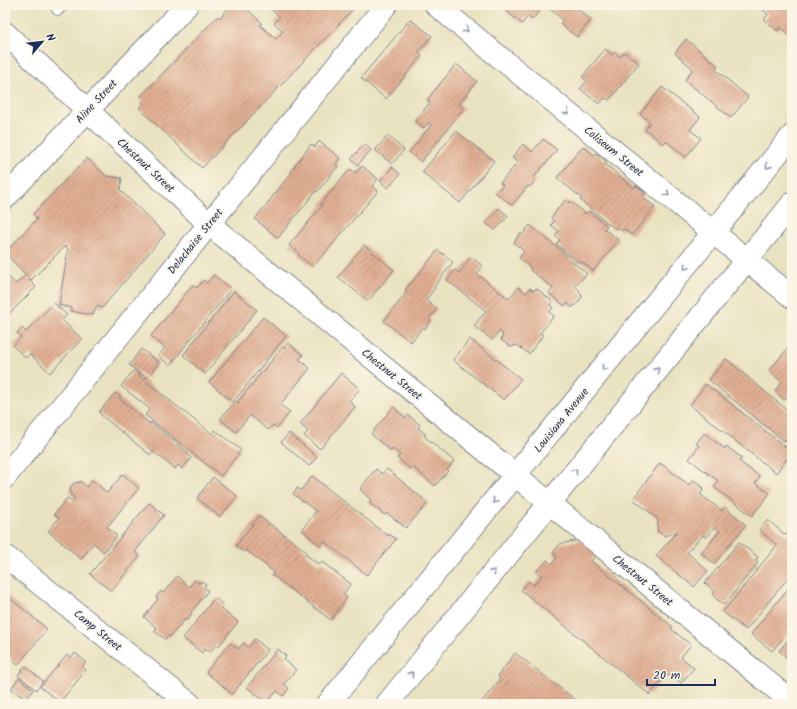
<svg xmlns="http://www.w3.org/2000/svg" width="797" height="709" viewBox="0 0 797 709" font-family="Kalam,sans-serif">
	<style>
		.building { fill: url(#building-hatch) }
		.lines { fill: none; stroke-linecap: round; stroke-linejoin: round }
		.service-casing { stroke: #82888f; stroke-width: 14 }
		.minor-casing { stroke: #82888f; stroke-width: 24 }
		.tertiary-casing { stroke: #82888f; stroke-width: 24 }
		.service { stroke: #fff; stroke-width: 12 }
		.minor { stroke: #fff; stroke-width: 22 }
		.tertiary { stroke: #fff; stroke-width: 22 }
		.oneway { stroke: #8d97ae }
		.labels { text-anchor: middle; stroke-width: 3; stroke-linejoin: round; paint-order: stroke }
		.street-label { font-size: 11px; fill: #1b2f5e; stroke: #fcf5e5 }
	</style>
	<defs>
		<pattern id="building-hatch" width="6" height="6" patternUnits="userSpaceOnUse"><rect width="6" height="6" fill="#e1af93"/><path d="M-1 1l2-2M0 6l6-6M5 7l2-2" fill="none" stroke="#b68f7b"/></pattern>
	</defs>
	<rect width="100%" height="100%" fill="#fcf5e5"/>
	<filter id="ink" filterUnits="userSpaceOnUse"><feTurbulence type="fractalNoise" baseFrequency=".025" numOctaves="2"/><feDisplacementMap in="SourceGraphic" scale="8" xChannelSelector="R" yChannelSelector="G"/><feConvolveMatrix kernelMatrix="1 2 1 2 8 2 1 2 1" color-interpolation-filters="sRGB"/></filter>
	<filter id="wash" filterUnits="userSpaceOnUse"><feTurbulence type="fractalNoise" baseFrequency=".012" numOctaves="4" result="noise"/><feDisplacementMap in="SourceGraphic" scale="16" xChannelSelector="R" yChannelSelector="G"/><feGaussianBlur stdDeviation="0.9" result="paint"/><feColorMatrix in="noise" values="0 0 0 0 0 0 0 0 0 0 0 0 0 0 0 0 0 1.4 0 .05"/><feComposite in="paint" operator="in"/></filter>
	<g filter="url(#wash)">
		<rect width="100%" height="100%" fill="#e9e2c0"/>
		<g id="blocks">
			<g class="building">
				<path d="M231,5L234,8L237,5H243L262,23L260,25L276,39L283,31L274,23L280,17L271,9L276,5H357L202,168L139,108L144,103L139,98L218,16L220,18Z"/>
				<path d="M499,5H544L532,20L528,16L522,24Z"/>
				<path d="M545,5H573L591,20L577,37L560,24L563,20Z"/>
				<path d="M745,5H792V36L780,27L778,31L764,20L768,14L758,6L749,9Z"/>
				<path d="M410,19L432,36L418,52L422,56L386,99L361,78Z"/>
				<path d="M686,39L718,66L715,69L748,97L731,118L685,80L693,69L675,53Z"/>
				<path d="M605,49L612,55L614,52L620,57L624,52L639,63L609,100L605,98L599,104L580,89L587,81L582,77Z"/>
				<path d="M456,64L477,81L459,104L464,108L421,162L409,152L431,125L428,123L424,128L415,122L430,102L427,100Z"/>
				<path d="M662,87L700,117L690,130L701,138L686,157L666,141L663,144L645,129L650,122L640,114Z"/>
				<path d="M456,131L494,161L460,203L422,172Z"/>
				<path d="M388,136L404,150L392,164L375,150Z"/>
				<path d="M543,139L557,150L534,177L535,181L531,186L527,187L512,205L496,193L503,185L500,183L518,162L512,158L523,144L532,152Z"/>
				<path d="M319,141L340,158L336,164L338,166L317,192L316,191L278,238L255,219L292,172L291,171L311,144L315,147Z"/>
				<path d="M364,144L371,150L358,165L351,159Z"/>
				<path d="M583,146L594,155L596,153L607,162L605,164L634,188L636,185L645,193L642,197L655,207L632,235L624,229L622,231L617,227L615,229L580,200L582,198L557,178Z"/>
				<path d="M87,158L106,176L122,178L120,190L165,234L102,308L97,306L93,315L70,311L72,308L59,305L68,249L65,246L31,280L5,253L37,219L33,214Z"/>
				<path d="M362,166L378,179L372,186L378,191L313,267L298,255L299,253L289,245L322,206L321,204L350,169L356,173Z"/>
				<path d="M392,167L400,174L388,188L380,181Z"/>
				<path d="M565,200L569,203L570,201L586,214L589,211L607,226L604,229L619,240L593,271L581,261L579,263L556,244L560,240L555,236L559,231L551,225L554,221L551,218Z"/>
				<path d="M499,208L508,216L495,230L486,223Z"/>
				<path d="M530,225L571,259V260L587,274L575,286L579,290L582,297L576,305L572,307L567,303L565,306L549,293L553,288L530,270L531,268L519,258L524,251L514,243L520,233L522,235Z"/>
				<path d="M364,245L394,270L368,301L338,277Z"/>
				<path d="M438,250L453,262L434,287L435,288L426,300L437,309L429,319L431,321L425,329L423,327L411,342L384,321L407,292L405,290Z"/>
				<path d="M471,257L483,266L477,274L509,299L518,287L526,293L530,288L533,291L536,288L553,302L550,305L553,308L549,312L554,316L540,333L543,335L529,354L517,345L511,347L501,340L503,334L500,331L492,340L474,326L486,311L447,280L455,270L459,273Z"/>
				<path d="M5,274L16,284L25,276L36,287L5,318Z"/>
				<path d="M214,275L231,289L170,365L158,356L165,348L151,336L193,285L197,288L204,280L207,283Z"/>
				<path d="M234,291L257,310L205,374L183,355Z"/>
				<path d="M54,303L67,315L62,320L82,339L50,373L30,354L26,358L13,346L21,337L17,333L22,328L26,332Z"/>
				<path d="M263,317L286,336L233,402L209,382Z"/>
				<path d="M470,339L521,379L504,400L453,360Z"/>
				<path d="M288,343L303,355L299,359L310,368L280,405L290,412L277,428L273,425L268,430L250,415L236,432L220,419L236,401L238,403L239,400L283,347L284,348Z"/>
				<path d="M792,343V392L785,400L775,391L782,382L769,371Z"/>
				<path d="M141,349L159,362L147,378L129,365Z"/>
				<path d="M726,359L792,414V444L785,439L784,441L709,380Z"/>
				<path d="M134,370L140,375L139,376L212,434L215,430L241,450L221,476L145,415L150,409L121,386Z"/>
				<path d="M341,373L360,389L349,401L355,407L320,449L304,436L308,431L300,424Z"/>
				<path d="M706,384L792,452L776,473L690,405Z"/>
				<path d="M115,393L121,397L119,398L150,424L151,422L188,453L187,454L191,458L182,469L178,465L175,469L153,451L150,455L101,415L99,412Z"/>
				<path d="M393,407L406,418L408,415L420,425L418,428L426,434L424,436L454,461L447,470L448,471L435,486L413,467L411,469L397,458L400,455L393,449L391,451L371,434Z"/>
				<path d="M289,433L317,457L309,466L281,442Z"/>
				<path d="M704,433L725,449L726,446L742,458L739,461L760,477L755,483L770,493L752,516L714,487L718,481L689,459L699,446L696,444Z"/>
				<path d="M660,463L689,485L692,481H695L702,486L703,491L700,494L722,511L725,507L746,525L714,564L701,553L720,531L715,527L706,538L703,535L687,552L708,571L694,587L656,556L677,532L665,536L657,531L658,519L633,499Z"/>
				<path d="M376,469L382,474L387,469L428,503L406,528L387,513L385,515L369,503L371,500L360,489Z"/>
				<path d="M123,474L139,488L107,527L117,536L104,552L94,543L81,559L48,531L59,518L54,514L67,498L72,502L75,498L71,495L70,488L74,483L81,482L87,487L92,480L107,493Z"/>
				<path d="M312,476L388,536L389,534L396,539L367,575L324,541L321,546L302,530L316,511L293,494L297,488L301,490Z"/>
				<path d="M213,477L237,496L220,517L197,498Z"/>
				<path d="M149,503L164,515L135,552L140,556L111,591L90,574Z"/>
				<path d="M259,516L307,552L305,554L319,565L322,562L351,584L343,594L347,598L331,620L272,575L274,572L246,550L244,552L236,546Z"/>
				<path d="M768,520L785,535L786,534L792,539V573L746,630L723,612L777,545L759,530Z"/>
				<path d="M580,540L597,554L591,561L673,627L671,629L691,645L681,657L694,668L681,683L671,675L665,676L650,695L521,590L529,581L534,585L542,576L536,572L547,560L552,564L557,557L553,553L560,544Z"/>
				<path d="M739,542L758,557L755,561L758,563L724,605L713,596L715,592L705,583Z"/>
				<path d="M177,576L189,587L195,580L199,583L201,581L206,584L204,587L208,591L191,612L192,613L187,620L185,619L170,637L168,636L165,639L154,631L157,628L144,617L158,599L156,597L161,591L163,593Z"/>
				<path d="M792,584V628L772,651L751,634Z"/>
				<path d="M5,594L47,629L18,665L5,654Z"/>
				<path d="M215,598L223,605L221,609L238,622L218,647L216,645L210,652L205,649L202,653L183,638Z"/>
				<path d="M792,635V661L779,651Z"/>
				<path d="M255,639L268,650L232,694L206,672L230,643L238,649L243,643L248,647Z"/>
				<path d="M278,649L286,656L284,659L296,670L284,684L289,688L283,696L277,691L267,703L247,687Z"/>
				<path d="M75,653L86,662L82,667L86,670L60,702L40,687L67,655L71,658Z"/>
				<path d="M515,653L577,701L575,704H480L500,679L498,676Z"/>
				<path d="M25,666L43,681L36,690L18,675Z"/>
				<path d="M19,678L33,690L26,700L11,688Z"/>
			</g>
		</g>
	</g>
	<g filter="url(#ink)">
		<use href="#blocks" fill-opacity="0" stroke="#82888f" stroke-width="1"/>
		<g class="lines">
			<g class="service-casing">
				<path id="service" d="M58,9L61,5"/>
			</g>
			<g class="minor-casing">
				<g id="minor">
					<path d="M436,5L792,297"/>
					<path d="M5,33L209,224L792,702"/>
					<path d="M5,198L187,5"/>
					<path d="M5,477L386,5"/>
					<path d="M5,556L190,704"/>
				</g>
			</g>
			<g class="tertiary-casing">
				<g id="tertiary">
					<path d="M328,704L792,136"/>
					<path d="M387,704L792,204"/>
				</g>
			</g>
			<use href="#service" class="service"/>
			<use href="#minor" class="minor"/>
			<use href="#tertiary" class="tertiary"/>
		</g>
		<defs><path id="oneway-chevron" d="M-2-3.5L2.5 0L-2 3.5" fill="none" stroke-width="1.6" stroke-linecap="round" stroke-linejoin="round"/></defs>
		<g class="oneway">
			<use href="#oneway-chevron" transform="translate(466 30) rotate(39)"/>
			<use href="#oneway-chevron" transform="translate(567 112) rotate(39)"/>
			<use href="#oneway-chevron" transform="translate(768 166) rotate(129)"/>
			<use href="#oneway-chevron" transform="translate(667 194) rotate(39)"/>
			<use href="#oneway-chevron" transform="translate(686 267) rotate(129)"/>
			<use href="#oneway-chevron" transform="translate(604 368) rotate(129)"/>
			<use href="#oneway-chevron" transform="translate(657 370) rotate(-51)"/>
			<use href="#oneway-chevron" transform="translate(575 471) rotate(-51)"/>
			<use href="#oneway-chevron" transform="translate(495 501) rotate(129)"/>
			<use href="#oneway-chevron" transform="translate(493 572) rotate(-51)"/>
			<use href="#oneway-chevron" transform="translate(411 674) rotate(-51)"/>
		</g>
	</g>
	<g class="labels">
		<g class="street-label">
			<text transform="translate(96 101) rotate(-47)" y="4">Aline Street</text>
			<text transform="translate(614 151) rotate(39)" y="4">Coliseum Street</text>
			<text transform="translate(146 165) rotate(43)" y="4">Chestnut Street</text>
			<text transform="translate(195 241) rotate(-51)" y="4">Delachaise Street</text>
			<text transform="translate(392 374) rotate(39)" y="4">Chestnut Street</text>
			<text transform="translate(561 420) rotate(-51)" y="4">Louisiana Avenue</text>
			<text transform="translate(643 580) rotate(39)" y="4">Chestnut Street</text>
			<text transform="translate(98 630) rotate(39)" y="4">Camp Street</text>
		</g>
	</g>
	<rect width="797" height="709" fill="none" stroke="#fcf5e5" stroke-width="20"/>
	<g transform="translate(42 42) rotate(62)" stroke="#fcf5e5" stroke-width="3" paint-order="stroke">
	<path d="M0-3L7 15L0 10L-7 15Z" fill="#1b2f5e"/>
	<text y="-6" font-size="11" font-weight="bold" text-anchor="middle" fill="#1b2f5e">N</text>
	</g>
	<path d="M647 679v6h68v-6" fill="none" stroke="#1b2f5e" stroke-width="2"/>
	<text x="653" y="679" font-size="12" fill="#1b2f5e" stroke="#fcf5e5" stroke-width="3" paint-order="stroke">20 m</text>
</svg>
